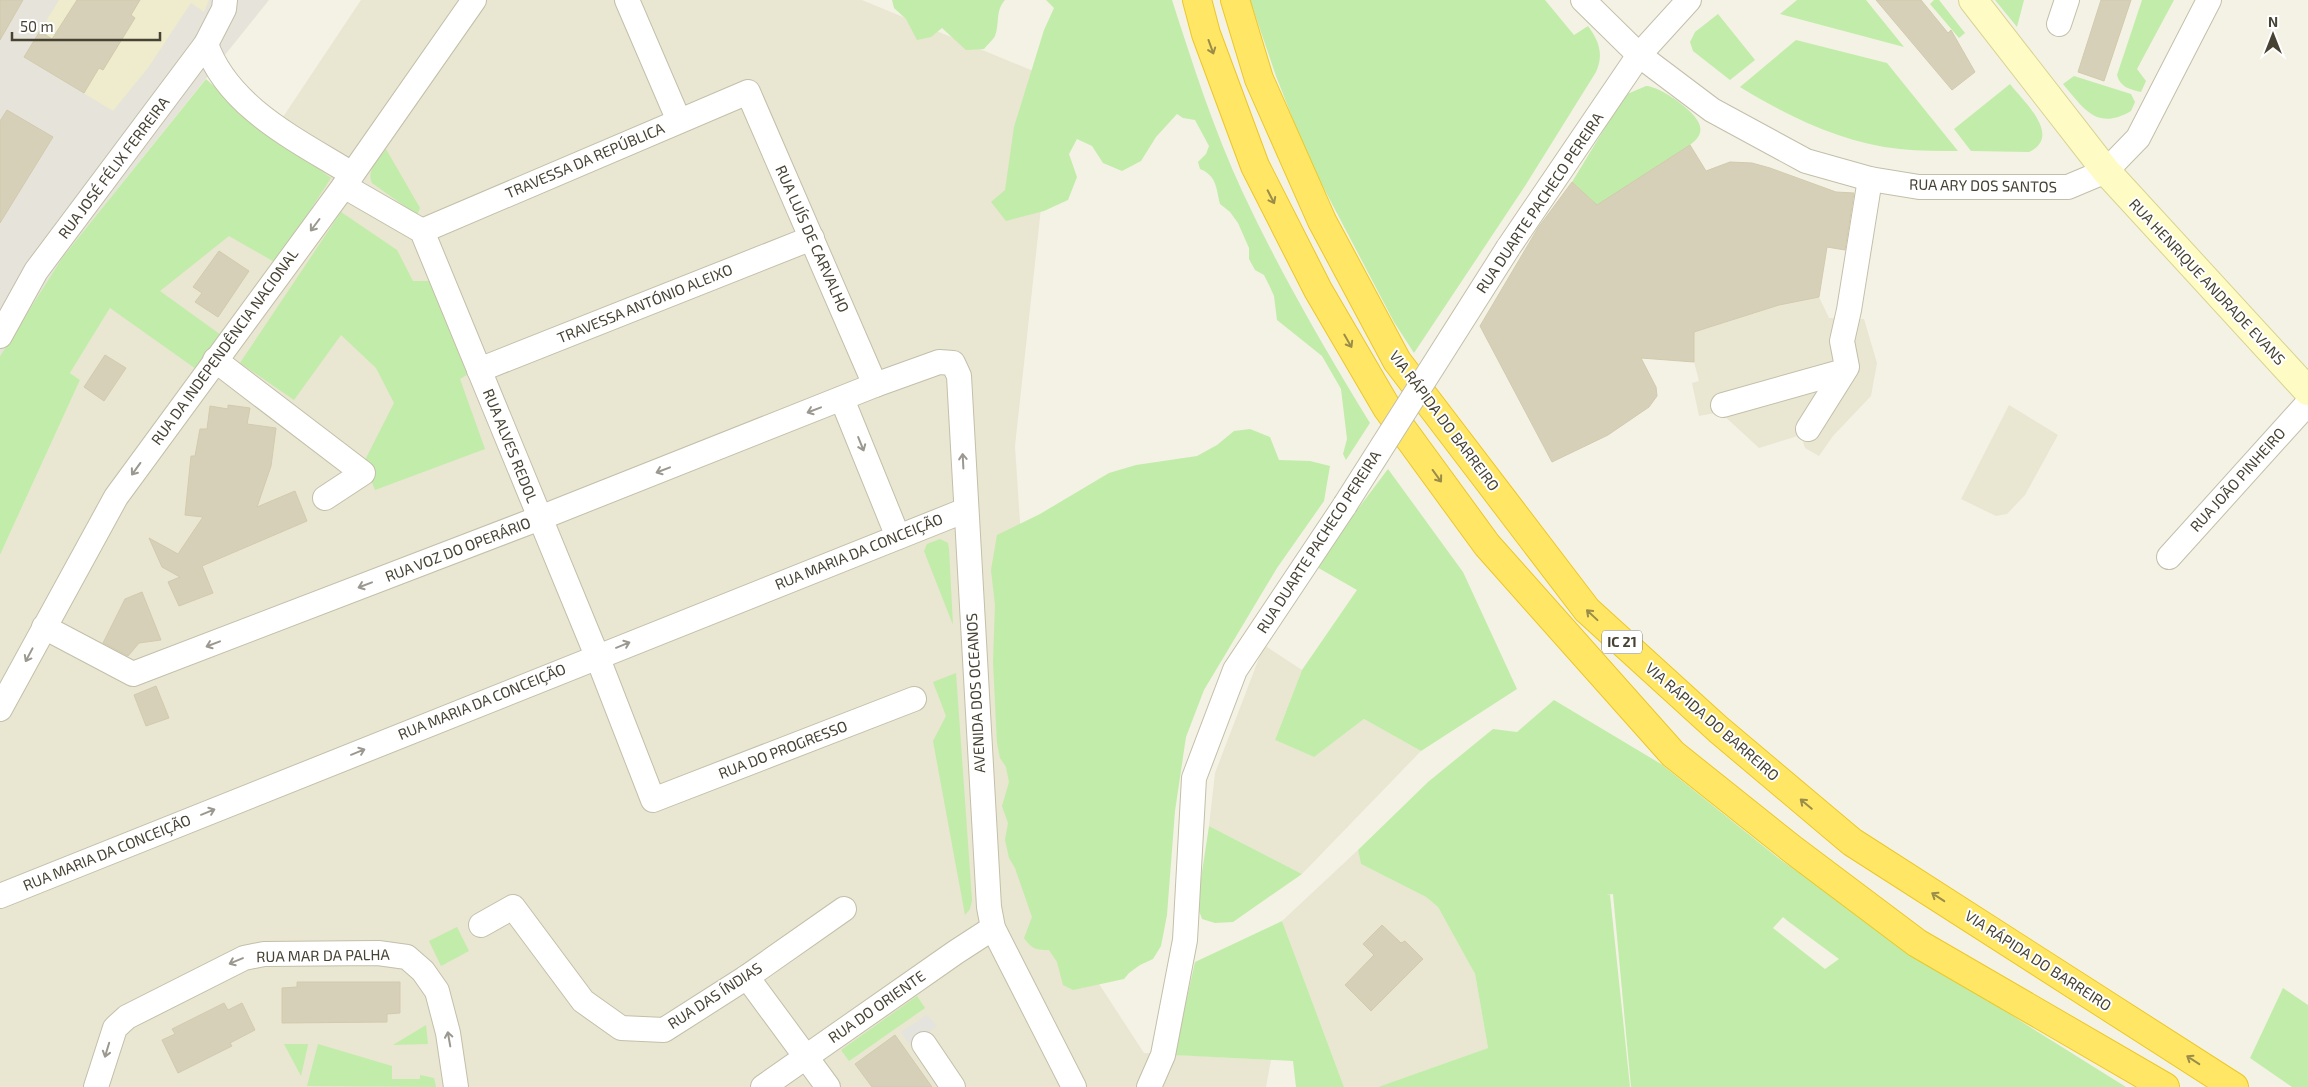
<svg xmlns="http://www.w3.org/2000/svg" width="2308" height="1087" viewBox="0 0 2308 1087" font-family="'Exo 2',sans-serif">
	<style>
		.residential { fill: #e9e6d2 }
		.industrial { fill: #e6e3da }
		.education { fill: #efebcd }
		.green { fill: #c2eca9; fill-rule: evenodd }
		.parking { fill: #e4e3de }
		.building { fill: #d7d0b9; stroke: #d2caac }
		.lines { fill: none; stroke-linecap: round; stroke-linejoin: round }
		.street-casing { stroke: #c3bfa9; stroke-width: 26 }
		.secondary-casing { stroke: #d8d390; stroke-width: 30 }
		.highway-casing { stroke: #ecc727; stroke-width: 30 }
		.street { stroke: #fff; stroke-width: 24 }
		.secondary { stroke: #fffbc4; stroke-width: 28 }
		.highway { stroke: #ffe765; stroke-width: 28 }
		.street-bridge-casing { stroke: #c3bfa9; stroke-width: 26; stroke-linecap: butt }
		.street-bridge { stroke: #fff; stroke-width: 24 }
		.oneway { stroke: #9a8d4a }
		.oneway2 { stroke: #9a988f }
		.labels { text-anchor: middle; stroke-width: 4; stroke-linejoin: round; paint-order: stroke }
		.shield { fill: #fff; stroke: #7e7b71; stroke-width: 1 }
		.shield-label { font-size: 14px; font-weight: bold; fill: #474334 }
		.street-label { font-size: 15px; fill: #474334; stroke: #fff }
	</style>
	<rect width="100%" height="100%" fill="#f4f2e5"/>
	<g class="residential">
		<path d="M361,0H862L1055,80L1015,446L1045,901L1144,1053L1271,1060L1266,1087H0V555L80,380L70,373L110,308L229,235L276,263L271,135Z"/>
		<path d="M1819,297L1829,318L1864,319L1877,363L1871,396L1833,436L1819,456L1805,448L1801,435L1759,448L1720,412L1699,416L1692,383L1699,381L1694,362V329H1705L1779,305Z"/>
		<path d="M2009,405L2058,435L2025,495L2007,514L1996,516L1961,499Z"/>
		<path d="M1264,645L1302,670L1275,740L1314,757L1364,719L1421,751L1302,874L1209,826L1215,773Z"/>
		<path d="M1358,850L1361,864L1426,897L1438,907L1475,974L1488,1048L1378,1087H1344L1282,921Z"/>
	</g>
	<path class="industrial" d="M0,0H269L62,258L0,356Z"/>
	<path class="education" d="M59,0H209L204,12L191,3L148,68L113,111L24,57Z"/>
	<g class="green">
		<path d="M892,0H1005C995,11 1000,23 995,36C993,40 987,45 984,49L966,50L942,28L931,37L917,40L906,19L894,8Z"/>
		<path d="M1046,0H1172C1193,65 1214,131 1243,193C1280,272 1324,348 1370,423L1346,460L1343,454L1347,439L1341,389L1322,356L1277,320L1274,296L1269,285L1264,275L1255,270L1249,259V248L1238,223L1230,212L1220,204C1216,188 1217,176 1200,169L1198,162L1206,154L1209,146L1195,120L1183,118L1177,114L1156,137L1141,161L1122,171L1103,163L1092,146L1077,139L1069,154L1077,177L1068,200L1044,211L1006,221L991,202L1005,190L1014,127L1044,30L1054,8Z"/>
		<path d="M1250,0H1545L1574,35L1588,26C1599,41 1604,54 1596,72L1525,186L1414,353L1394,322L1308,158L1276,76Z"/>
		<path d="M1797,0H1866L1904,47L1780,14Z"/>
		<path d="M1934,0H1939L1965,33L1959,38L1930,4Z"/>
		<path d="M1995,0H2024L2017,27Z"/>
		<path d="M2142,0H2174L2137,69L2146,81L2141,92C2129,89 2120,87 2117,75Z"/>
		<path d="M1718,14L1755,60L1730,80L1693,51L1690,42L1695,32Z"/>
		<path d="M1796,40L1887,63L1958,151C1939,151 1919,151 1900,149C1843,143 1789,117 1740,87Z"/>
		<path d="M2074,76L2131,94L2135,102L2131,111C2097,131 2084,109 2063,84Z"/>
		<path d="M206,79L254,122L331,178L276,263L229,236L160,291L221,335L196,369L110,308L70,373L80,380L0,555V356L62,258Z"/>
		<path d="M2010,84C2023,101 2063,136 2029,152L1971,151L1954,129Z"/>
		<path d="M1646,86C1660,86 1697,112 1700,126C1702,135 1696,140 1690,145L1597,205L1572,182L1625,95Z"/>
		<path d="M386,149L420,208L417,215L372,183C366,170 379,159 386,149Z"/>
		<path d="M341,212L397,250L413,281H431L473,371L460,379L485,449L375,490L364,462L394,403L376,368L341,335L294,400L240,363Z"/>
		<path d="M1250,429L1270,437L1279,460L1310,461L1330,466L1324,501L1277,568L1204,690L1186,737L1175,811L1167,915L1161,946L1153,959L1140,965L1129,973L1124,979L1073,990L1063,985L1057,962L1049,950C1036,950 1032,949 1024,938L1032,917L1015,868L1009,858L1005,840L1008,823L1002,806L1009,782L1006,767L1000,758L997,743L993,662L995,605L991,570L997,535L1040,514L1109,473L1136,465L1197,456L1217,445L1234,431Z"/>
		<path d="M1388,469L1463,572L1517,689L1421,751L1364,719L1314,757L1275,740L1302,670L1357,590L1315,566Z"/>
		<path d="M940,539L948,543L949,549L953,625L924,551L927,544Z"/>
		<path d="M956,673L972,900L970,909L965,915L933,741L946,716L933,682Z"/>
		<path d="M1554,700L1661,764L1782,861L2019,1020L2126,1087H1631L1613,894L1606,895H1610L1630,1087H1378L1488,1048L1475,974L1438,907L1426,897L1361,864L1358,850L1428,782L1493,729L1517,732ZM1783,917L1789,922L1839,959L1825,969L1773,928Z"/>
		<path d="M1209,826L1302,874L1233,922L1215,923L1202,919L1197,905Z"/>
		<path d="M1282,921L1344,1087H1296L1293,1061L1174,1055L1195,962Z"/>
		<path d="M457,927L469,951L441,966L429,941Z"/>
		<path d="M2283,988L2308,1005V1087H2292L2250,1058Z"/>
		<path d="M917,996L925,1008L849,1061L841,1050Z"/>
		<path d="M426,1025L428,1044L393,1045Z"/>
		<path d="M308,1044V1045L301,1076L284,1044Z"/>
		<path d="M318,1044L392,1066V1079H420V1075L434,1078L436,1087L307,1086Z"/>
	</g>
	<path class="parking" d="M927,1015L937,1026L911,1046L901,1032Z"/>
	<g class="building">
		<path d="M0,0H23L0,40Z"/>
		<path d="M77,0H140L131,15L135,18L103,70L99,68L84,93L24,57L40,31L52,39Z"/>
		<path d="M1876,0H1921L1948,33L1951,30L1975,72L1952,90Z"/>
		<path d="M2101,0H2131L2104,81L2078,72Z"/>
		<path d="M7,110L53,137L0,223V121Z"/>
		<path d="M1690,145L1706,171L1730,162L1752,163L1770,168L1836,192L1854,193L1845,250L1827,247L1819,297L1779,305L1694,332V362L1641,358L1656,387L1657,396L1649,407L1608,435L1552,462L1480,326L1538,228L1572,182L1597,205Z"/>
		<path d="M219,251L249,271L218,317L195,302L202,293L193,287Z"/>
		<path d="M105,355L126,368L104,401L84,387Z"/>
		<path d="M228,405L250,408L247,424L276,428L271,466L257,507L295,491L307,521L202,566L213,593L179,606L168,582L180,577L162,567L149,538L178,554L203,517L185,515L191,456H195L200,429H207L210,406L228,409Z"/>
		<path d="M142,592L161,640L139,643L128,656L103,643L125,599Z"/>
		<path d="M156,686L169,718L146,726L134,695Z"/>
		<path d="M1382,925L1401,943L1405,941L1423,959L1371,1011L1345,985L1374,955L1363,944Z"/>
		<path d="M297,982H400V1013L387,1014V1022L282,1023V988L297,987Z"/>
		<path d="M224,1003L228,1010L242,1003L255,1030L230,1043L232,1046L178,1073L162,1040L175,1034L172,1029Z"/>
		<path d="M895,1035L932,1087H872L855,1064Z"/>
	</g>
	<g class="lines">
		<g class="street-casing">
			<g id="street">
				<path d="M627,0L679,121"/>
				<path d="M1583,0L1639,55L1712,110L1806,161L1870,179L1919,187H2068L2106,171L2138,138L2209,0"/>
				<path d="M2059,24L2067,0"/>
				<path d="M206,44C228,108 299,141 352,174"/>
				<path d="M344,186L422,231L597,656L653,800L914,699"/>
				<path d="M422,231L748,92L875,385"/>
				<path d="M1508,248L1639,55L1689,0"/>
				<path d="M0,336L36,271L206,44L224,9L225,0"/>
				<path d="M215,360L363,473L325,498"/>
				<path d="M479,370L812,238"/>
				<path d="M842,399L898,537"/>
				<path d="M1723,405L1844,371"/>
				<path d="M1808,429L1847,367L1842,341L1849,310L1870,179"/>
				<path d="M2169,557L2308,403"/>
				<path d="M44,627L133,674L540,518L875,385L939,362L953,363L959,376L989,907L993,928L1074,1087"/>
				<path d="M0,709L116,497L344,186L474,0"/>
				<path d="M0,896L966,510"/>
				<path d="M481,925L513,907L583,1001L621,1028L664,1030L747,977L844,909"/>
				<path d="M747,977L828,1087"/>
				<path d="M924,1044L953,1087"/>
				<path d="M96,1087L115,1028L127,1017L244,958L264,954L378,953L407,957L423,971L437,991L448,1033L456,1087"/>
				<path d="M763,1087L956,952L993,928"/>
				<path d="M1149,1087L1163,1055L1185,940L1194,778L1235,670L1345,505"/>
			</g>
		</g>
		<g class="secondary-casing">
			<path id="secondary" d="M1973,0L2106,171L2308,391"/>
		</g>
		<g class="highway-casing">
			<g id="highway">
				<path d="M1197,0L1206,34L1255,166L1318,290L1387,408L1487,545L1673,754L1792,849L1917,943L2165,1087"/>
				<path d="M1235,0L1259,79L1322,221L1397,361L1587,610L1719,730L1852,842L2234,1087"/>
			</g>
		</g>
		<use href="#street" class="street"/>
		<use href="#secondary" class="secondary"/>
		<use href="#highway" class="highway"/>
		<g class="street-bridge-casing">
			<path id="street-bridge" d="M1345,505L1508,248"/>
		</g>
		<use href="#street-bridge" class="street-bridge"/>
	</g>
	<defs><path id="oneway-shaft" d="M-6 0H5M1.5-3L5.5 0L1.5 3" fill="none" stroke-width="1.6" stroke-linecap="round" stroke-linejoin="round" transform="scale(1.25)"/></defs>
	<g class="oneway">
		<use href="#oneway-shaft" transform="translate(1211 47) rotate(70)"/>
		<use href="#oneway-shaft" transform="translate(1271 197) rotate(63)"/>
		<use href="#oneway-shaft" transform="translate(1348 341) rotate(60)"/>
		<use href="#oneway-shaft" transform="translate(1437 476) rotate(54)"/>
		<use href="#oneway-shaft" transform="translate(1592 615) rotate(-137)"/>
		<use href="#oneway-shaft" transform="translate(1806 804) rotate(-140)"/>
		<use href="#oneway-shaft" transform="translate(1938 897) rotate(-147)"/>
		<use href="#oneway-shaft" transform="translate(2193 1060) rotate(-147)"/>
	</g>
	<g class="oneway2">
		<use href="#oneway-shaft" transform="translate(315 225) rotate(127)"/>
		<use href="#oneway-shaft" transform="translate(814 410) rotate(159)"/>
		<use href="#oneway-shaft" transform="translate(861 444) rotate(68)"/>
		<use href="#oneway-shaft" transform="translate(963 461) rotate(-93)"/>
		<use href="#oneway-shaft" transform="translate(136 469) rotate(126)"/>
		<use href="#oneway-shaft" transform="translate(663 470) rotate(159)"/>
		<use href="#oneway-shaft" transform="translate(365 585) rotate(159)"/>
		<use href="#oneway-shaft" transform="translate(213 644) rotate(159)"/>
		<use href="#oneway-shaft" transform="translate(623 645) rotate(-22)"/>
		<use href="#oneway-shaft" transform="translate(29 655) rotate(118)"/>
		<use href="#oneway-shaft" transform="translate(358 752) rotate(-22)"/>
		<use href="#oneway-shaft" transform="translate(208 812) rotate(-22)"/>
		<use href="#oneway-shaft" transform="translate(236 961) rotate(157)"/>
		<use href="#oneway-shaft" transform="translate(449 1039) rotate(-100)"/>
		<use href="#oneway-shaft" transform="translate(107 1050) rotate(107)"/>
	</g>
	<g class="labels">
		<rect class="shield" x="1602" y="630.5" width="40" height="23" rx="4"/>
		<g class="shield-label">
			<text x="1622" y="647">IC 21</text>
		</g>
		<g class="street-label">
			<text transform="translate(585 161) rotate(-23)" y="5">TRAVESSA DA REPÚBLICA</text>
			<text transform="translate(114 168) rotate(-53)" y="5">RUA JOSÉ FÉLIX FERREIRA</text>
			<text transform="translate(1983 186) rotate(1)" y="5">RUA ARY DOS SANTOS</text>
			<text transform="translate(1540 203) rotate(-56)" y="5">RUA DUARTE PACHECO PEREIRA</text>
			<text transform="translate(812 239) rotate(66)" y="5">RUA LUÍS DE CARVALHO</text>
			<text transform="translate(2207 282) rotate(47)" y="5">RUA HENRIQUE ANDRADE EVANS</text>
			<text transform="translate(645 304) rotate(-22)" y="5">TRAVESSA ANTÓNIO ALEIXO</text>
			<text transform="translate(225 347) rotate(-54)" y="5">RUA DA INDEPENDÊNCIA NACIONAL</text>
			<text transform="translate(1444 421) rotate(53)" y="5">VIA RÁPIDA DO BARREIRO</text>
			<text transform="translate(510 446) rotate(68)" y="5">RUA ALVES REDOL</text>
			<text transform="translate(2238 480) rotate(-48)" y="5">RUA JOÃO PINHEIRO</text>
			<text transform="translate(1319 542) rotate(-57)" y="5">RUA DUARTE PACHECO PEREIRA</text>
			<text transform="translate(458 550) rotate(-21)" y="5">RUA VOZ DO OPERÁRIO</text>
			<text transform="translate(859 552) rotate(-22)" y="5">RUA MARIA DA CONCEIÇÃO</text>
			<text transform="translate(976 693) rotate(-93)" y="5">AVENIDA DOS OCEANOS</text>
			<text transform="translate(482 702) rotate(-22)" y="5">RUA MARIA DA CONCEIÇÃO</text>
			<text transform="translate(1712 722) rotate(41)" y="5">VIA RÁPIDA DO BARREIRO</text>
			<text transform="translate(783 750) rotate(-21)" y="5">RUA DO PROGRESSO</text>
			<text transform="translate(107 853) rotate(-22)" y="5">RUA MARIA DA CONCEIÇÃO</text>
			<text transform="translate(323 956) rotate(-1)" y="5">RUA MAR DA PALHA</text>
			<text transform="translate(2038 961) rotate(33)" y="5">VIA RÁPIDA DO BARREIRO</text>
			<text transform="translate(715 996) rotate(-33)" y="5">RUA DAS ÍNDIAS</text>
			<text transform="translate(877 1007) rotate(-35)" y="5">RUA DO ORIENTE</text>
		</g>
	</g>
	<g transform="translate(2273 35)" stroke="#ffffff" stroke-width="4" paint-order="stroke">
	<path d="M0-4L9 19L0 12L-9 19Z" fill="#474334"/>
	<text y="-8" font-size="14" font-weight="bold" text-anchor="middle" fill="#474334">N</text>
	</g>
	<path d="M12 32v8h148v-8" fill="none" stroke="#474334" stroke-width="2.5"/>
	<text x="20" y="32" font-size="15" fill="#474334" stroke="#ffffff" stroke-width="4" paint-order="stroke">50 m</text>
</svg>
